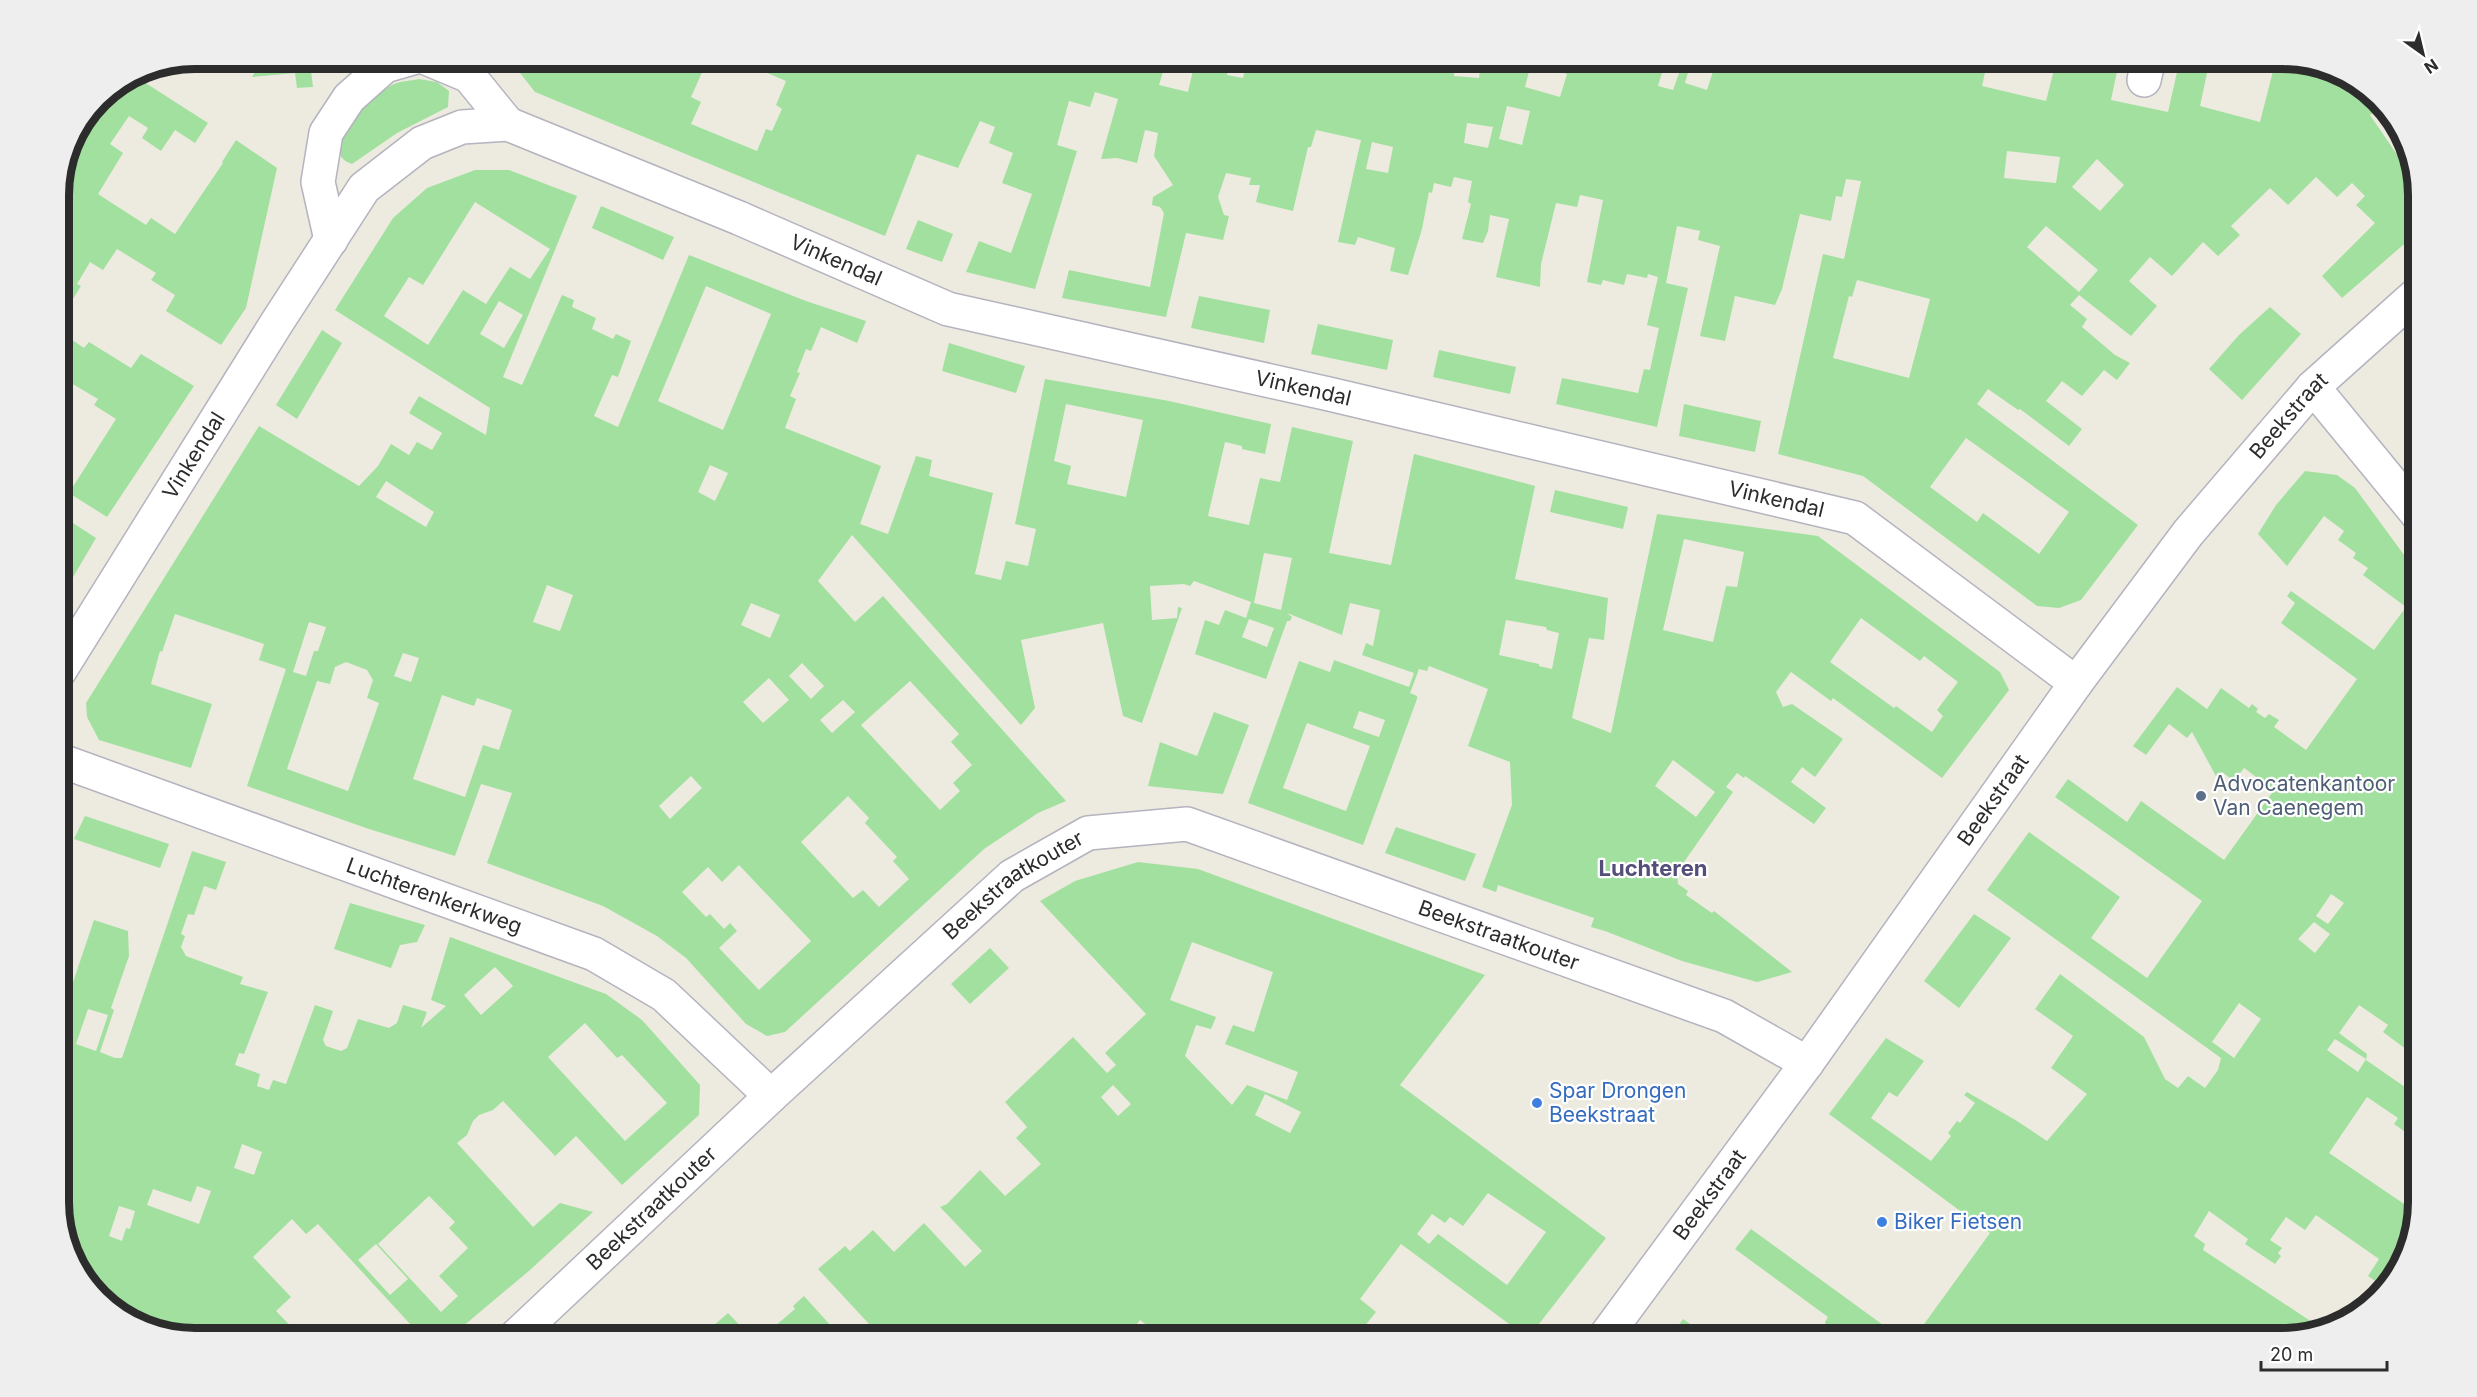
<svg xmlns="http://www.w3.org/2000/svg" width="2477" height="1397" viewBox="0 0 2477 1397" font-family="Inter,sans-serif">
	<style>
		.green { fill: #a2e09f; fill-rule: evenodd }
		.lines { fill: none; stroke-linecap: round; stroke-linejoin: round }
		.stream { stroke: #79a9e8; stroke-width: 12 }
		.minor-casing { stroke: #b4b3bf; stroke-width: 36 }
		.tertiary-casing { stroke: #b4b3bf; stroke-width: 36 }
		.minor { stroke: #fff; stroke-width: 33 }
		.tertiary { stroke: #fff; stroke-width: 33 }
		.service-dot { fill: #5c6f8a; stroke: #fff; stroke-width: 2 }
		.shop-dot { fill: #3f7fe0; stroke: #fff; stroke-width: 2 }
		.labels { text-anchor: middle; stroke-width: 4.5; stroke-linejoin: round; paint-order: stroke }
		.street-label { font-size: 21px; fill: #2c2c2c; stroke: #fff }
		.service-label { font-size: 21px; fill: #4e5e75; stroke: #fff; text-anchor: start }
		.shop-label { font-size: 21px; fill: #366cbe; stroke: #fff; text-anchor: start }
		.neighbourhood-label { font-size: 22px; font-weight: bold; fill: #544e7b; stroke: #fff }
		.rim { fill: none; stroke: #2c2c2c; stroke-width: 8 }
	</style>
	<rect width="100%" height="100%" fill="#edebdf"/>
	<g class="green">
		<path d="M1230,58L1227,75L1243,78L1248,58L1320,59L1364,68L1365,61L1357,59H1455L1454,76L1479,78L1481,59H1692L1685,83L1707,90L1717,59H1816L1847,68L1850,59H1988L1982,86L2046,101L2056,62L2044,59H2114L2118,67L2111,100L2168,112L2180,59H2210L2200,106L2260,122L2274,67L2249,60L2250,59H2282L2350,77L2381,108L2370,115L2402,162L2409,157L2418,186V232L2342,298L2322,276L2375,223L2356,205L2365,196L2352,183L2337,197L2316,177L2288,205L2270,188L2231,226L2240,235L2218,256L2203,242L2172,276L2150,257L2129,281L2157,306L2131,336L2079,295L2070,305L2087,319L2082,327L2115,355L2130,363L2117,380L2104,370L2082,396L2062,381L2046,401L2082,429L2069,446L2020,409L2018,410L1988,389L1977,404L2138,525L2081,600L2059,608L2037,606L1863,476L1778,454L1823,254L1844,259L1861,181L1846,179L1842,197L1836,196L1831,221L1800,214L1782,289L1775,305L1735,296L1725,341L1700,336L1720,246L1698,240L1700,231L1677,226L1666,283L1688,288L1657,427L1556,404L1562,378L1638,393L1644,369L1650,370L1659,328L1647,325L1658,277L1648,274L1647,278L1627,274L1624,285L1603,280L1601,285L1587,282L1603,200L1580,195L1577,207L1556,203L1541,264L1540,287L1496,277L1509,219L1490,215L1488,231L1483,243L1462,239L1471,204L1468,202L1472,181L1454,177L1451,187L1434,183L1432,193L1429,192L1422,229L1408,275L1390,271L1395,248L1358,237L1355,245L1338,242L1361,140L1316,130L1311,147H1308L1293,211L1256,202L1260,185H1249L1251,178L1226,173L1218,197L1224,215L1229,216L1223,240L1186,233L1166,317L1062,298L1069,270L1150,287L1164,213L1160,207L1152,205L1153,197L1173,185L1154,156L1158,133L1145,130L1137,163L1117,158L1101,159L1118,99L1095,92L1090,107L1069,101L1057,145L1077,151L1035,289L966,272L979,241L1011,253L1032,194L1002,183L1013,153L989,143L995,127L980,121L958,168L917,154L885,236L535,92L509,59H708L691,97L701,102L691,124L757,151L766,129L772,131L782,109L776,105L786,81L735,59ZM1666,59L1682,65L1673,90L1658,86ZM1531,64L1567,74L1560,97L1525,87ZM1165,65L1193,70L1188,92L1159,85ZM1507,106L1530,111L1522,145L1499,139ZM1467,123L1493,127L1488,148L1464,143ZM1372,142L1393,147L1388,173L1366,169ZM2007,151L2060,157L2056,183L2004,178ZM2097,159L2124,185L2100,211L2072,187ZM2046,226L2098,270L2079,292L2027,247ZM1857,280L1930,299L1909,378L1833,358L1849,296L1852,297ZM1966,438L2069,512L2039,554L1983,513L1977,522L1930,487Z"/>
		<path d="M241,59H326L327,69L311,71L313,87L297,88L295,73L252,77L257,69Z"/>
		<path d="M133,75L208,123L195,143L175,130L161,151L142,138L148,128L129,116L110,144L123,153L98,194L146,225L151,218L175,234L223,163L222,162L236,140L277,168L246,308L221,345L166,311L175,295L151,280L156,273L117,249L103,270L90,262L77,284L81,286L71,302L63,305L59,311V212L64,215L73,200L59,191V186L69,142L99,98Z"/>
		<path d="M419,79L437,82L449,91L448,107L397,133L352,164C312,150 374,95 392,85C399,81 410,81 419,79Z"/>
		<path d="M475,170H509L577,196L503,377L522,385L562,295L574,300L572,307L596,318L592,329L613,339L616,334L631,341L618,377L612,375L594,416L618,427L689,255L806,301L866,321L857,343L821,327L811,351L806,349L797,372L800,373L790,396L796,399L785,428L881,466L860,524L888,534L916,456L932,460L929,476L993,493L975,574L1001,580L1006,561L1028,566L1036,529L1015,524L1045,379L1169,401L1271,424L1265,454L1242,449V446L1225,442L1208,516L1249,525L1260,478L1280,482L1292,427L1353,441L1329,553L1391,565L1414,454L1535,486L1515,579L1608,598L1604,640L1589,638L1572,718L1611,733L1657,514L1818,536L2000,672L2009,690L1942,778L1833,698L1831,701L1791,672L1776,692L1783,707L1792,704L1843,739L1815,777L1802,767L1791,782L1826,808L1814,824L1745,776L1744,778L1737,773L1726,787L1733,792L1677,872L1678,884L1688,891L1686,895L1712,913L1714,911L1792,972L1757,982L1682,961L1605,931L1591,927L1594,918L1498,885L1496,892L1482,887L1512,805L1510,762L1468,746L1488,689L1429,666L1427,671L1419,669L1410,693L1417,696V699L1363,845L1248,803L1299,661L1330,672L1334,660L1409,687L1414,673L1362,655L1366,643L1373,646L1380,610L1350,603L1342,635L1287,613L1292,617L1290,621H1287L1266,679L1195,654L1205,620L1219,625L1225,610L1246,618L1251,602L1194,581L1190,586L1184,584L1150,586L1152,620L1177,618L1178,607L1182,608L1142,723L1123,716L1103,623L1021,640L1035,708L1021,725L852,535L818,581L855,622L883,596L1066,801L1038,813L984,849L785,1032L767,1036L746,1024L686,958L657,936L603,906L487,863L512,793L481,784L455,856L366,828L247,786L286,669L259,660L264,644L175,614L162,652L160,651L151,684L212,704L191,768L99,740L87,717L86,703L259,426L359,486L378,466L391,444L409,455L417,442L432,450L442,433L409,413L419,396L486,435L490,408L335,310L393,218L427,188ZM475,202L550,249L530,279L510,267L486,304L463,290L428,345L384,316L409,277L423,285ZM706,286L771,314L723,430L658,401ZM499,301L523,315L504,348L480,334ZM1066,404L1143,420L1126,497L1067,484L1071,466L1054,461ZM710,465L728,473L715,501L698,492ZM386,481L434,512L426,527L376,497ZM1684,539L1744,552L1737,587L1726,586L1713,642L1663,630ZM1264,553L1292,558L1281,610L1254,603ZM547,585L573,595L560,631L533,622ZM751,603L780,615L770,638L741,625ZM1861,618L1920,661L1924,656L1958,682L1937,710L1943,716L1932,732L1896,706L1894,708L1830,662ZM1249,619L1274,628L1267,647L1242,637ZM1506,620L1546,627L1547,630L1559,633L1552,669L1539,666V664L1499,655ZM309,622L326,627L318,651H314L306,676L293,672ZM403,653L419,658L411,682L394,676ZM346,662L367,670L373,680L367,698L379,703L348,791L287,769L317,681L330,684L335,667ZM802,663L824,686L811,699L789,676ZM769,678L789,700L763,723L743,702ZM910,681L959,734L951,742L972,765L953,783L960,791L940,810L861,725ZM442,695L474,706L477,698L512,710L499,750L483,745L465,797L413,779ZM843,700L855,712L832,733L820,720ZM1359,711L1385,720L1379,737L1353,728ZM1307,723L1370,746L1346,811L1283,788ZM1673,760L1715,792L1696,817L1655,786ZM691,776L702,788L670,819L659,806ZM848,796L869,818L865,823L897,857L893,861L909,879L879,907L863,890L853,898L801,842ZM739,865L811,941L759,990L719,948L737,931L730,923L724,929L710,914L706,917L682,892L708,867L722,882Z"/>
		<path d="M601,206L674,237L663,260L592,228Z"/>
		<path d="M918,220L953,234L942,262L906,249Z"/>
		<path d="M1199,296L1270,310L1264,343L1191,328Z"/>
		<path d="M2270,307L2301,334L2242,400L2209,369L2239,335Z"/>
		<path d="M1318,324L1393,340L1387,370L1311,354Z"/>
		<path d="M322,330L342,343L297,419L276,405Z"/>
		<path d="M59,331L84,348L89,342L131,368L141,354L194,386L107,517L69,493L116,419L94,405L98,399L59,376Z"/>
		<path d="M949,343L1025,366L1016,393L942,371Z"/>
		<path d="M1439,350L1516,367L1510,394L1433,377Z"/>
		<path d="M1684,404L1761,421L1755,452L1679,436Z"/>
		<path d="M2305,471L2337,475L2355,488L2418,574V1058L2383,1032L2388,1025L2359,1005L2339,1033L2367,1054L2366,1060L2418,1096V1141L2394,1124L2398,1118L2367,1097L2329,1153L2413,1210L2414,1208L2417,1210L2400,1270L2358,1312L2378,1283L2368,1276L2379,1259L2316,1215L2305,1230L2286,1217L2270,1240L2282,1248L2278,1253L2281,1256L2275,1264L2245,1244L2248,1239L2209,1211L2194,1236L2205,1244L2203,1250L2321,1328C2300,1334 2276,1345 2257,1333L2253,1338H1914L1990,1233L1829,1114L1886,1038L1924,1061L1897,1097L1889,1092L1871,1118L1931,1161L1951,1136L1948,1133L1957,1121L1960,1123L1975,1103L1964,1095L1967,1092L2017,1121L2047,1141L2087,1094L2051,1068L2073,1036L2035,1009L2060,974L2144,1037L2165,1079L2178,1088L2188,1076L2205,1088L2218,1070L2221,1058L1987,890L2029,832L2120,897L2091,938L2147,978L2202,901L2055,797L2068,779L2127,822L2141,801L2224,860L2274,790L2244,768L2234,781L2222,772L2217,778L2192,732L2187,738L2169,724L2146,755L2133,746L2177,687L2207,709L2221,688L2249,708L2252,704L2258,709L2256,712L2265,718L2269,714L2279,720L2274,727L2306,750L2357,679L2281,623L2295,603L2287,596L2291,591L2374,650L2406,607L2363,575L2368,568L2353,558L2356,553L2338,540L2344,531L2324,516L2287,566L2258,534L2276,505ZM2331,894L2344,903L2328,924L2316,916ZM2314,922L2330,934L2315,953L2298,939ZM2239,1003L2261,1019L2234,1058L2212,1042ZM2335,1039L2366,1059L2358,1072L2327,1050Z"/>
		<path d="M1555,490L1628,507L1623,529L1550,512Z"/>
		<path d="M59,514L96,538L59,601Z"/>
		<path d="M1214,712L1249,725L1223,794L1148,786L1160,742L1197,756Z"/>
		<path d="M85,816L169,844L160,868L74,839Z"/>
		<path d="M1396,827L1476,854L1465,881L1385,853Z"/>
		<path d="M192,851L226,862L216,890L204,886L194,915L188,914L181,934L185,936L181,947L186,956L243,977L240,984L268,992L244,1054L239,1053L235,1065L260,1074L257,1086L269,1090L273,1080L286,1084L315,1005L333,1011L323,1040L326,1046L341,1051L347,1048L358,1019L389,1028L397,1023L403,1005L427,1012L421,1028L446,1006L431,1000L450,937L606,994L642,1020L700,1085L699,1115L622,1185L576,1136L555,1156L503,1101L493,1110L479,1115L473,1121L467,1135L457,1143L533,1227L560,1203L593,1212L530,1270L449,1338H423L318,1224L306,1234L292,1219L253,1257L291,1297L276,1311L302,1338H195L127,1320L81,1278L59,1211V998L67,1000L94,920L128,931L129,956L111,1008L114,1010L100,1052L115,1058H122ZM495,967L513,986L481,1015L464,995ZM88,1009L108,1015L96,1051L76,1044ZM585,1023L617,1058L622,1055L667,1103L625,1141L548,1057ZM242,1144L262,1152L254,1175L234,1168ZM197,1186L211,1191L199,1224L147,1205L153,1189L191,1202ZM429,1196L455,1222L449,1228L468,1248L439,1276L458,1296L441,1312L378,1244ZM119,1206L135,1211L130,1229L126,1228L122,1241L109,1236ZM376,1244L408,1279L390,1295L358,1260Z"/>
		<path d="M1138,862L1198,869L1485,975L1400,1085L1606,1238L1528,1338L1401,1244L1360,1299L1376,1312L1355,1338H1164L1140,1320L1126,1338H873L864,1330L870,1325L818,1269L845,1246L850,1251L873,1230L894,1252L924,1223L965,1267L982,1251L940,1207L947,1204L980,1170L1005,1196L1041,1164L1016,1138L1027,1127L1005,1102L1073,1037L1107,1073L1116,1065L1105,1053L1146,1014L1040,901L1075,881ZM1192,942L1273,972L1254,1032L1233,1025L1225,1044L1298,1072L1287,1100L1247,1085L1232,1105L1185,1056L1196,1025L1211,1029L1216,1017L1170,1000ZM1113,1085L1131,1104L1118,1116L1101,1097ZM1265,1094L1301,1112L1290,1133L1255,1115ZM1488,1193L1546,1232L1507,1285L1438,1234L1429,1244L1417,1234L1432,1214L1445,1223L1450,1217L1463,1226Z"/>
		<path d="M350,903L425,925L417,942L400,945L391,968L334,949Z"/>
		<path d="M1974,914L2011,938L1959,1008L1924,981Z"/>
		<path d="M990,948L1009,968L970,1004L951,984Z"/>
		<path d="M1751,1229L1901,1338H1834L1832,1332H1828L1825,1322L1828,1317L1735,1249Z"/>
		<path d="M804,1296L842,1338H761L795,1309L793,1306Z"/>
		<path d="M728,1313L752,1338H723L712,1327Z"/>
		<path d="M1683,1319L1710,1338H1670Z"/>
	</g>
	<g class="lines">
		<path class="stream" d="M1336,58L1356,63"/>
		<g class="minor-casing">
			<g id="minor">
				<path d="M426,58L469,76L508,124"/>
				<path d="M2144,80L2149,58"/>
				<path d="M331,240L318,182L326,133L349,98L385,66L413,58"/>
				<path d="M2313,387L2418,515"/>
				<path id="s1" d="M59,672L276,324L364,188L422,143L462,127L508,124L739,218L948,309L1329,394L1855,518L2076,683"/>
				<path id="s2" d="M59,760L594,954L664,995L771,1096"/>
				<path id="s3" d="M514,1338L771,1096L1012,876L1088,833L1187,824L1724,1016L1807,1063"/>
			</g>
		</g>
		<g class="tertiary-casing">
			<g id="tertiary">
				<path id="s4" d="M1604,1338L1807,1063L2076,683L2188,533L2313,387L2418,293"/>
			</g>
		</g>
		<use href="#minor" class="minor"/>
		<use href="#tertiary" class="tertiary"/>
	</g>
	<circle class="service-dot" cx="2201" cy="796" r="6"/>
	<g class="shop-dot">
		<circle cx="1537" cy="1103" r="6"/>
		<circle cx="1882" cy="1222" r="6"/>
	</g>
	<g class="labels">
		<g class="street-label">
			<text dy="7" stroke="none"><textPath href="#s1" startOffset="1090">Vinkendal</textPath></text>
			<text dy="7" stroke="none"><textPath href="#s1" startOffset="1576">Vinkendal</textPath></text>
			<text dy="7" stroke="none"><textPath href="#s4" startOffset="1149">Beekstraat</textPath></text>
			<text dy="7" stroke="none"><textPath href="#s1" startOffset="255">Vinkendal</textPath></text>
			<text dy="7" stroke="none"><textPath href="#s1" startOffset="2062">Vinkendal</textPath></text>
			<text dy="7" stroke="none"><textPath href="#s4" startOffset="664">Beekstraat</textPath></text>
			<text dy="7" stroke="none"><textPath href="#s3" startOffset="675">Beekstraatkouter</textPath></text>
			<text dy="7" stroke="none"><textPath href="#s2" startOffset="399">Luchterenkerkweg</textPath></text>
			<text dy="7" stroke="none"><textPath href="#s3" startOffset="1197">Beekstraatkouter</textPath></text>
			<text dy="7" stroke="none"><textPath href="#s4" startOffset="178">Beekstraat</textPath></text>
			<text dy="7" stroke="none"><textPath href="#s3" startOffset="189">Beekstraatkouter</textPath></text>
		</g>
		<g class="service-label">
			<text x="2213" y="791">Advocatenkantoor<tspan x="2213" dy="24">Van Caenegem</tspan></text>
		</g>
		<g class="shop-label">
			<text x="1549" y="1098">Spar Drongen<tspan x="1549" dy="24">Beekstraat</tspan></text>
			<text x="1894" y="1229">Biker Fietsen</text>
		</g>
		<g class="neighbourhood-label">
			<text x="1653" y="876">Luchteren</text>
		</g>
	</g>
	<path d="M0 0H2477V1397H0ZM195 69H2282A126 126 0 0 1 2408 195V1202A126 126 0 0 1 2282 1328H195A126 126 0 0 1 69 1202V195A126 126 0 0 1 195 69Z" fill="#eee" fill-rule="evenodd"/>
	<path class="rim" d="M195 69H2282A126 126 0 0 1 2408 195V1202A126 126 0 0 1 2282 1328H195A126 126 0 0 1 69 1202V195A126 126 0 0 1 195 69Z"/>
	<g transform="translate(2423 54) rotate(146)" stroke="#ffffff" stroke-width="4.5" paint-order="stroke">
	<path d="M0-4.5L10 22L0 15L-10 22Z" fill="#2c2c2c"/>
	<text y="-9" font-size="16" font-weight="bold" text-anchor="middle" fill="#2c2c2c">N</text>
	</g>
	<path d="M2261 1361v9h126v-9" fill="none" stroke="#2c2c2c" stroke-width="3"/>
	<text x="2270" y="1361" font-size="18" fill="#2c2c2c" stroke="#ffffff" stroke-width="4.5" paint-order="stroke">20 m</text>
</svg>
